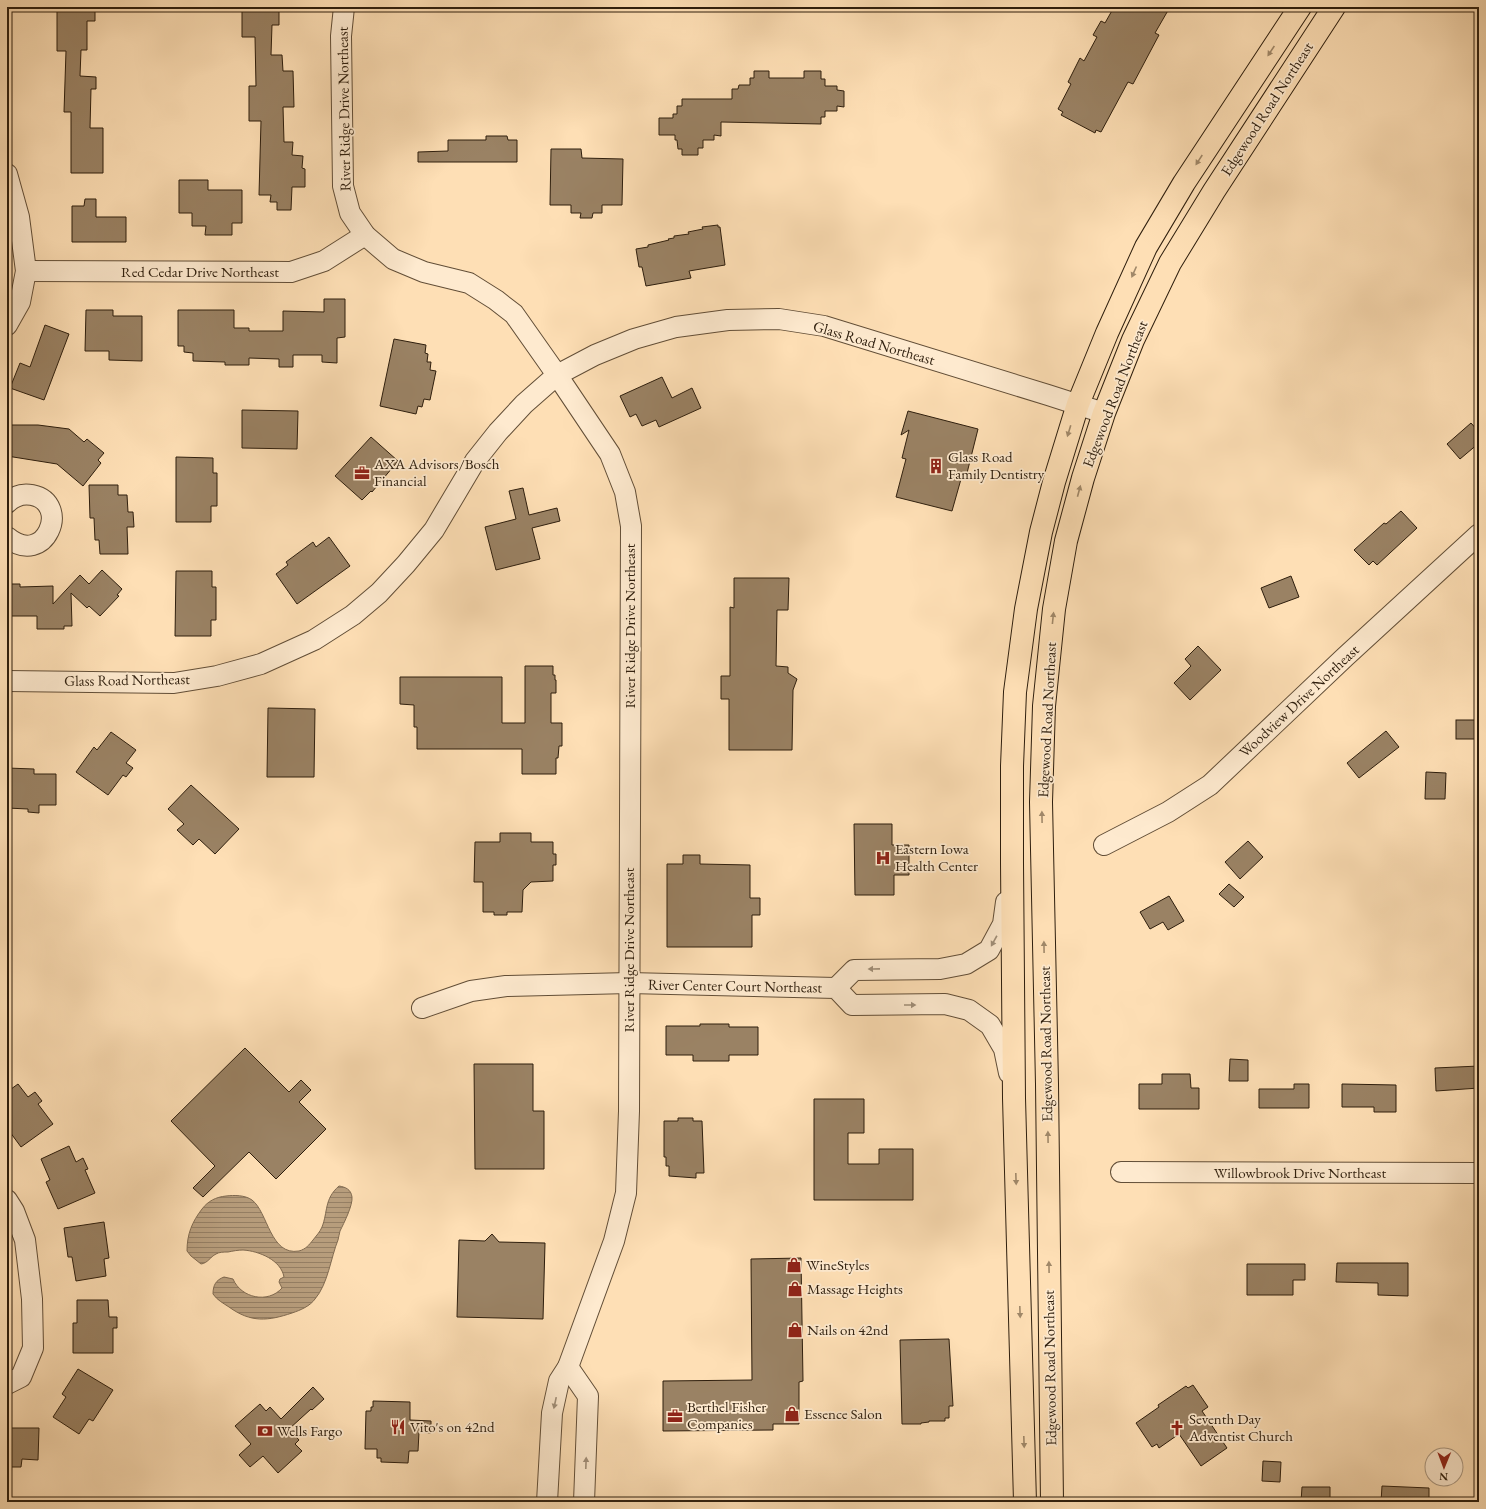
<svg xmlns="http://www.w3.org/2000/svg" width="1486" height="1509" viewBox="0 0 1486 1509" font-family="'EB Garamond',serif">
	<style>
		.water { fill: url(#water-rules); stroke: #806a50 }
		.building { fill: #9a8264; stroke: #2e1e0d }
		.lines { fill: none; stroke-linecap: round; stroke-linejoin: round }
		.minor-casing { stroke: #624e37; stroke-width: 22 }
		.major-casing { stroke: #2e1e0d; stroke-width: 24 }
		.minor { stroke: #feeacf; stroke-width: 20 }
		.major { stroke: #fedfb5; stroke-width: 22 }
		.oneway { fill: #a08869 }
		.oneway2 { fill: #a08e78 }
		.labels { text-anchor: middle; stroke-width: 3.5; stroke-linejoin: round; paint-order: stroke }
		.street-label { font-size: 15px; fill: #2e1e0d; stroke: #feeacf }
		.poi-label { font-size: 15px; fill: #2e1e0d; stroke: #feeacf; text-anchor: start }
	</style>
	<defs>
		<pattern id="water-rules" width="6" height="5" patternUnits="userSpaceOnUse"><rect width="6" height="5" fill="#b79d7c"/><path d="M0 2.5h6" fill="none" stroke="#957f64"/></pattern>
	</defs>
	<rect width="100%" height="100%" fill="#fedfb5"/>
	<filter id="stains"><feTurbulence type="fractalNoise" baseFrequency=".005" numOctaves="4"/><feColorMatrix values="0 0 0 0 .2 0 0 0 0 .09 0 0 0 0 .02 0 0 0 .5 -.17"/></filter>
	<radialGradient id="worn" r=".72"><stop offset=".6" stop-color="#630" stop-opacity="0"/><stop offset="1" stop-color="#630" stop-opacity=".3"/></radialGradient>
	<path class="water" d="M339,1186C345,1187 351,1189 352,1197C353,1205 344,1223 340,1231C339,1234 339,1237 338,1240C331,1257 328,1284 315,1299C310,1306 301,1310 292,1313C268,1321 251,1323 229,1307C223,1303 217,1300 213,1294C213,1285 216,1280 224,1277L233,1279C241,1298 268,1304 282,1288L279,1282L280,1279L284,1277C281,1260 259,1251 243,1250C238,1250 233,1251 228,1252C224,1252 219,1252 216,1254C210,1257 208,1263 201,1264L191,1256L187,1251C187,1234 192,1222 202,1209C208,1201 216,1197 226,1196C234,1195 245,1195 252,1200C268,1212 270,1256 299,1251C306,1249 309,1245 313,1240C316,1236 320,1232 322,1227C328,1212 324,1199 339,1186Z"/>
	<g class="building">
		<path d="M57,7H95V21H87V50H81L80,76L96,77V89H91L90,128H103V173H71V112H64L66,51H57Z"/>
		<path d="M242,7H273V9H279V25H272L271,55H282L283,71H293L294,107H283L284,142H293L292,155L303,156L302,168L305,169V187H292L291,210H277V202H270L271,195H259L261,121H249V86H256L255,37H242Z"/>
		<path d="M1114,7H1170L1155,33L1159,35L1133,84L1128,82L1101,132L1096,130L1095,133L1061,115L1063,112L1058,109L1071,84L1068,82L1080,58L1084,61L1097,37L1093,35L1101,21L1105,23Z"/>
		<path d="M754,71H769V78H804V71H821V79H825V86H837V90L844,91V107L837,106V111H825V117H821V124L721,122V136L714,135V140H703V148H698V155H682V149H678L677,140H675V135H659V118H673V114H677V106H682V99H732V89H738L739,85H750V78H754Z"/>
		<path d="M486,136H507L508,140H517V162H418V152L448,151V140H486Z"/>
		<path d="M551,149H581L582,158L623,159L622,205H602V213H593L592,218H580L581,213H571V205H550Z"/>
		<path d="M179,180H208V190H242V223H232V235H205L206,226H192V213H179Z"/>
		<path d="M85,199H96V217H126V242H72V206H84Z"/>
		<path d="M718,225V227H720L725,265L689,271L691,278L646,286L642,267H639L636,249L648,247V245L669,240L668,239L674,238V236L689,234L688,232L703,229L702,227Z"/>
		<path d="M324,299H345V337L337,338V363L322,362V355H293V367H279V359L249,358V365H225V362L193,361V353L184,352V346H178V310H234V328H249V331H283V311L324,312Z"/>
		<path d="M86,310H113V316H142V361L109,360V351H85Z"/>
		<path d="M45,325L69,334L44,400L10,388L20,363L30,367Z"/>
		<path d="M394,339L426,345L425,353L428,354L427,362H431L430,370L436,371L430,400L424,399L422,407L418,406L416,414L380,406Z"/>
		<path d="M662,377L672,398L692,388L701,408L659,427L656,420L642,426L636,414L630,417L620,396Z"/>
		<path d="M242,410L298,411L297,449L242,448Z"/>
		<path d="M908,411L978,429L967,473L963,472L952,511L896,497L906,459L902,458L909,430L901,435Z"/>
		<path d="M1471,423L1479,432V443L1460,459L1447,444Z"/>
		<path d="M7,425H38L69,429L84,442L87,439L104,453L98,460L101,463L83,486L57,464L7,456Z"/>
		<path d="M371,437L398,461L372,492L371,491L362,500L335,476Z"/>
		<path d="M176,457L213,458V473H217V506H211V522H176Z"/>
		<path d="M89,485H118V495H127L128,512H133L134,527H127L128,554H100L99,540H95L94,518H90Z"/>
		<path d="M523,488L529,515L557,508L560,521L532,528L540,559L496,570L485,527L516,519L509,491Z"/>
		<path d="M1401,511L1417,528L1377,565L1373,561L1369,565L1354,550L1384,523L1386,524Z"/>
		<path d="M329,537L350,566L297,604L276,574L288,565L286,562L313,542L316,547Z"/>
		<path d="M102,570L122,589L117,595L119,596L100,616L89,606L87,608L71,593L72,626H64V629H37V616H7V584H20V587L53,586V604L80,575L89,584Z"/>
		<path d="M176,571H212V587H216V620H211V636H175Z"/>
		<path d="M1291,576L1299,597L1269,608L1261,588Z"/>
		<path d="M734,578H789L788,610H777L776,666L788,667V673L797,679L793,690L792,750H729V699H721V676H730V607L734,608Z"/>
		<path d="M1198,646L1221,670L1190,700L1174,683L1191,666L1185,659Z"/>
		<path d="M525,666H553V675H555V680H556V693H551V723H562V746H559L558,758H556V774H522V749H417V727H414V705L400,704V677H502V723H525Z"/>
		<path d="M268,708L315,709L314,777H267Z"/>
		<rect x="1456" y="720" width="23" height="19"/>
		<path d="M1386,731L1399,747L1359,778L1347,763Z"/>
		<path d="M111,732L136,750L126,763L133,768L126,777L123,775L108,795L76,772L94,747L97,750Z"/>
		<path d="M7,768L34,769V774H56V805H39V813L28,812V809L7,808Z"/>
		<path d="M1426,772L1446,773L1445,799H1425Z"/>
		<path d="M191,785L239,829L215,854L199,839L193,845L177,830L184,824L168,809Z"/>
		<path d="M854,824H892V845H909V875H894V895H855Z"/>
		<path d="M500,833H531V842H553V854H556V865H553V881L531,882L523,890L522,912H507V915H494V912H483V882H474L475,842H500Z"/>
		<path d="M1248,841L1263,857L1240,879L1225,862Z"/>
		<path d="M683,855H700V864L750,865V898H760V915H752V947H667V864H683Z"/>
		<path d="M1229,884L1244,897L1234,907L1219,894Z"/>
		<path d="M1169,896L1184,921L1168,930L1163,922L1150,929L1140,912Z"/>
		<path d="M700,1024H729V1027H758V1055H729V1061H693V1055H666V1026H700Z"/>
		<path d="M245,1048L289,1092L301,1080L311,1090L299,1102L326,1129L276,1179L249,1152L203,1197L193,1188L215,1166L171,1121Z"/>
		<path d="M1230,1059L1248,1060V1081H1229Z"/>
		<path d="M474,1064H533V1111H544V1169H475Z"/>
		<path d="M1479,1066V1088L1436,1091L1435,1068Z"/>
		<path d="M1162,1074H1190L1191,1088H1199V1109H1139V1084H1162Z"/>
		<path d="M18,1084L28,1097L35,1092L42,1101L38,1104L53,1124L21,1147L7,1128V1092Z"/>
		<path d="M1294,1084H1309V1108H1259V1089H1294Z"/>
		<path d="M1342,1084L1396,1085V1112H1374V1107H1342Z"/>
		<path d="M814,1099H864V1133H848V1164H879V1149H913V1200H814Z"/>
		<path d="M678,1118H693V1121H702L704,1173H696V1178L669,1176V1166H666V1157H664V1121H678Z"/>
		<path d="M69,1146L76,1162L83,1158L88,1169L85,1170L95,1193L58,1209L46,1182L50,1180L41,1159Z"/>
		<path d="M104,1222L109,1258L104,1259L106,1276L76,1281L72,1257H68L64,1228Z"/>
		<path d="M492,1234L499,1242L545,1243L543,1319L457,1317L459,1240L485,1241Z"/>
		<path d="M801,1258L803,1381L799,1382V1424H773V1430L663,1431V1381L752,1380L751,1259Z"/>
		<path d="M1337,1263H1408V1296L1378,1295V1283L1336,1282Z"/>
		<path d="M1247,1264H1305V1280H1293V1295H1247Z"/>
		<path d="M77,1300H108L109,1317H117V1328H113V1353H73V1323H77Z"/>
		<path d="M949,1339L953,1406H949V1418H945V1421H929V1422L921,1423V1424H902L900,1340Z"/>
		<path d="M78,1369L113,1390L93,1421L89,1419L79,1434L53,1417L66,1397L62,1394Z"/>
		<path d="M1193,1385L1208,1407L1202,1411L1227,1448L1201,1466L1179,1434L1159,1448L1157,1444L1152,1447L1136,1423L1159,1407L1158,1405L1186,1386L1188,1388Z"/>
		<path d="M313,1387L324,1399L312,1410L311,1409L289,1429L299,1440L295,1444L302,1451L278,1473L263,1456L250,1467L239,1455L251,1444L235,1426L260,1404L266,1411L270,1407L281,1419Z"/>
		<path d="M373,1401L410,1402V1420L431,1421V1433L419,1432L418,1451H409L408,1463L381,1462V1458H377V1449H365L366,1411H371V1407H373Z"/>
		<path d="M7,1428H39L38,1460L22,1459L21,1467H10V1463H7Z"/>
		<path d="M1263,1461L1281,1462L1280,1482L1262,1481Z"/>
		<path d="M1382,1486L1429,1488V1502H1381Z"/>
		<path d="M1302,1487H1330V1502H1301Z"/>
	</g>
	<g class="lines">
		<g class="minor-casing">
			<g id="minor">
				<path d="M344,7L341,36L343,186L350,213L365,235L393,259L424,272L469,283L496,300L514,314L557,375L610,454L625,492L631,526L629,1111L626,1193L614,1241L568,1367L559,1381L552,1413L547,1502"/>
				<path d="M7,174L19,217L26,271L20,302L7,325"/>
				<path d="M26,271L291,272L324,261L365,235"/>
				<path d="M7,503C14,496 22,493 32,495C72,503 45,569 7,537"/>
				<path d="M7,681L174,683L217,676L261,664L314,640L353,615L379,593L406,564L434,530L475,461L498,432L524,404L557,375L595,355L634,339L676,327L728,320L779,319L824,326L1048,395L1104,413"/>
				<path d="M1104,845L1168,812L1210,785L1345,657L1479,534"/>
				<path d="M836,988L854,970L940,969L966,964L989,950L1003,924L1006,902"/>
				<path d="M422,1008L471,991L506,986L629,983L836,988L852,1005L945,1004L969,1010L990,1025L1004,1049L1009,1073"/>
				<path d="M1121,1172L1479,1173"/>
				<path d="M7,1200L14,1211L25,1240L32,1299L33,1348L21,1377L7,1384"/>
				<path d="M568,1367L588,1396L584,1502"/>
			</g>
		</g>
		<g class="major-casing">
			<g id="major">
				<path d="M1025,1502L1014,1098L1012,863V766L1015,692L1026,609L1041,532L1054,482L1078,404L1107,333L1146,247L1184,183L1300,7"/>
				<path d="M1052,1502L1047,1084L1041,802L1044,706L1054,609L1066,541L1083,478L1104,413L1133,340L1170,263L1214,191L1334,7"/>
			</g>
		</g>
		<use href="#minor" class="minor"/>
		<use href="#major" class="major"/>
	</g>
	<defs><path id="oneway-solid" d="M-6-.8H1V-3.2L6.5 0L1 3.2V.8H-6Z"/></defs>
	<g class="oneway">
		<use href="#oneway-solid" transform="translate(1271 51) rotate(124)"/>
		<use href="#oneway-solid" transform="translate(1199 160) rotate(123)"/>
		<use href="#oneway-solid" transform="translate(1134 272) rotate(114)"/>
		<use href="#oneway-solid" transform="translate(1069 431) rotate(107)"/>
		<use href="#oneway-solid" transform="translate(1079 491) rotate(-75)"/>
		<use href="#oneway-solid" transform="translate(1053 618) rotate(-84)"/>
		<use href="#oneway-solid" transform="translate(1042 817) rotate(-91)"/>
		<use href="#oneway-solid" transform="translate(1044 947) rotate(-91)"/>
		<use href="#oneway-solid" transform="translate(1048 1137) rotate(-91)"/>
		<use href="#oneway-solid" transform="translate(1016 1179) rotate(88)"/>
		<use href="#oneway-solid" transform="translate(1049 1267) rotate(-91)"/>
		<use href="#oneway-solid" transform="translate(1020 1312) rotate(88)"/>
		<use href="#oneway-solid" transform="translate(1024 1442) rotate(88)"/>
	</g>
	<g class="oneway2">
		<use href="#oneway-solid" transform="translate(994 941) rotate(119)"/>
		<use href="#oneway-solid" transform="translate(874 969) rotate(179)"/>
		<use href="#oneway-solid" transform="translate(910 1005)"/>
		<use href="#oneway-solid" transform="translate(555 1403) rotate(102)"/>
		<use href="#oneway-solid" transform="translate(586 1463) rotate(-88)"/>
	</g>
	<defs>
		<g id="building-bare" transform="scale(1.2)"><path d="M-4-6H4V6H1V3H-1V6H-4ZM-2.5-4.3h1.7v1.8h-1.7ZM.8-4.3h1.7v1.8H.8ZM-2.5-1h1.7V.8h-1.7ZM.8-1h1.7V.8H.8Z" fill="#8f2418" stroke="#feeacf" stroke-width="2.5" paint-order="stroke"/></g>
		<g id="office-bare" transform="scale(1.2)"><path d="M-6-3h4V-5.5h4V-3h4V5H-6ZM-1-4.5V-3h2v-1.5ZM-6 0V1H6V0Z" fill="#8f2418" stroke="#feeacf" stroke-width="2.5" paint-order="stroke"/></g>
		<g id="hospital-bare" transform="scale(1.2)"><path d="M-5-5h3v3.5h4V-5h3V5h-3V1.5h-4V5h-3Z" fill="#8f2418" stroke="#feeacf" stroke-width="2.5" paint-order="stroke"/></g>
		<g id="shop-bare" transform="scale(1.2)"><path d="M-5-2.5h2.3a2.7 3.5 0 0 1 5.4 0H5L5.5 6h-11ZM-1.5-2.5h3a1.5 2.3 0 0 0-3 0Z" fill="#8f2418" stroke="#feeacf" stroke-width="2.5" paint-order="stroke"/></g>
		<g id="restaurant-bare" transform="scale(1.2)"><path d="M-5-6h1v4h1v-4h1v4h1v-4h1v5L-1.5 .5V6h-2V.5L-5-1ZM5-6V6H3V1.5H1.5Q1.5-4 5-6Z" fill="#8f2418" stroke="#feeacf" stroke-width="2.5" paint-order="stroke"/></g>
		<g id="church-bare" transform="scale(1.2)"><path d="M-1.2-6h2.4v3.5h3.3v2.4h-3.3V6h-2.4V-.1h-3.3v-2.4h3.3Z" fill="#8f2418" stroke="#feeacf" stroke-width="2.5" paint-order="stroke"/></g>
		<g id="bank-bare" transform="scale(1.2)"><path d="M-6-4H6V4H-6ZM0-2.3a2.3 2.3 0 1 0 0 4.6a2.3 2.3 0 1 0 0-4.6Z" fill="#8f2418" stroke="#feeacf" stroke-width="2.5" paint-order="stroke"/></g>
	</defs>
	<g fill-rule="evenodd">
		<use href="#building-bare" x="936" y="466"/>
		<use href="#office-bare" x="362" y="473"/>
		<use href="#hospital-bare" x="883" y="858"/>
		<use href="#shop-bare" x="794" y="1265"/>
		<use href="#shop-bare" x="795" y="1289"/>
		<use href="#shop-bare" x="795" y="1330"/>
		<use href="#shop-bare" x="792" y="1414"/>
		<use href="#office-bare" x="675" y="1416"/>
		<use href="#restaurant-bare" x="398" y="1427"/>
		<use href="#church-bare" x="1177" y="1428"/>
		<use href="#bank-bare" x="265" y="1431"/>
	</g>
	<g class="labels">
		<g class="street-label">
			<text transform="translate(344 109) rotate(-91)" y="5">River Ridge Drive Northeast</text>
			<text transform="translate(1267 109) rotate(-57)" y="5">Edgewood Road Northeast</text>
			<text x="200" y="277">Red Cedar Drive Northeast</text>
			<text transform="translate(874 343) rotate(16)" y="5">Glass Road Northeast</text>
			<text transform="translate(1115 394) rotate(-69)" y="5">Edgewood Road Northeast</text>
			<text transform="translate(630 626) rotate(-90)" y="5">River Ridge Drive Northeast</text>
			<text transform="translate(127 680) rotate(-1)" y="5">Glass Road Northeast</text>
			<text transform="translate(1299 701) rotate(-43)" y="5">Woodview Drive Northeast</text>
			<text transform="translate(1047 720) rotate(-87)" y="5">Edgewood Road Northeast</text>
			<text transform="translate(629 950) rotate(-90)" y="5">River Ridge Drive Northeast</text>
			<text transform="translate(735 986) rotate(1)" y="5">River Center Court Northeast</text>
			<text transform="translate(1046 1044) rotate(-91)" y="5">Edgewood Road Northeast</text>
			<text x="1300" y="1178">Willowbrook Drive Northeast</text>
			<text transform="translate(1050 1368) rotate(-91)" y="5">Edgewood Road Northeast</text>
		</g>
		<g class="poi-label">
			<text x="948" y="462">Glass Road<tspan x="948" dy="17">Family Dentistry</tspan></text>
			<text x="374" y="469">AXA Advisors/Bosch<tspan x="374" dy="17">Financial</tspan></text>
			<text x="895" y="854">Eastern Iowa<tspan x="895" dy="17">Health Center</tspan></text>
			<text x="806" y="1270">WineStyles</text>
			<text x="807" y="1294">Massage Heights</text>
			<text x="807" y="1335">Nails on 42nd</text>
			<text x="687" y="1412">Berthel Fisher<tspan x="687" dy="17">Companies</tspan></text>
			<text x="804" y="1419">Essence Salon</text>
			<text x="1189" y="1424">Seventh Day<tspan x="1189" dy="17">Adventist Church</tspan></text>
			<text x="410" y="1432">Vito's on 42nd</text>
			<text x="277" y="1436">Wells Fargo</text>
		</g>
	</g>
	<rect width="1486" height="1509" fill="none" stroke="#fedfb5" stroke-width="24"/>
	<rect x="8" y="8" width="1470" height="1493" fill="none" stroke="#2e1e0d" stroke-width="2"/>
	<rect x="12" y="12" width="1462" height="1485" fill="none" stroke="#2e1e0d"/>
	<g transform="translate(1444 1467) rotate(181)"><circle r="19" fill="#feeacf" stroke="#ab9881"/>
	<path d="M0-3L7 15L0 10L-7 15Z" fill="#8f2418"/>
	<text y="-6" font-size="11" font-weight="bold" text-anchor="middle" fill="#2e1e0d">N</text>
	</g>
	<rect width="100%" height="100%" filter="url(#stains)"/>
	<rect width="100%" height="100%" fill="url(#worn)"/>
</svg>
